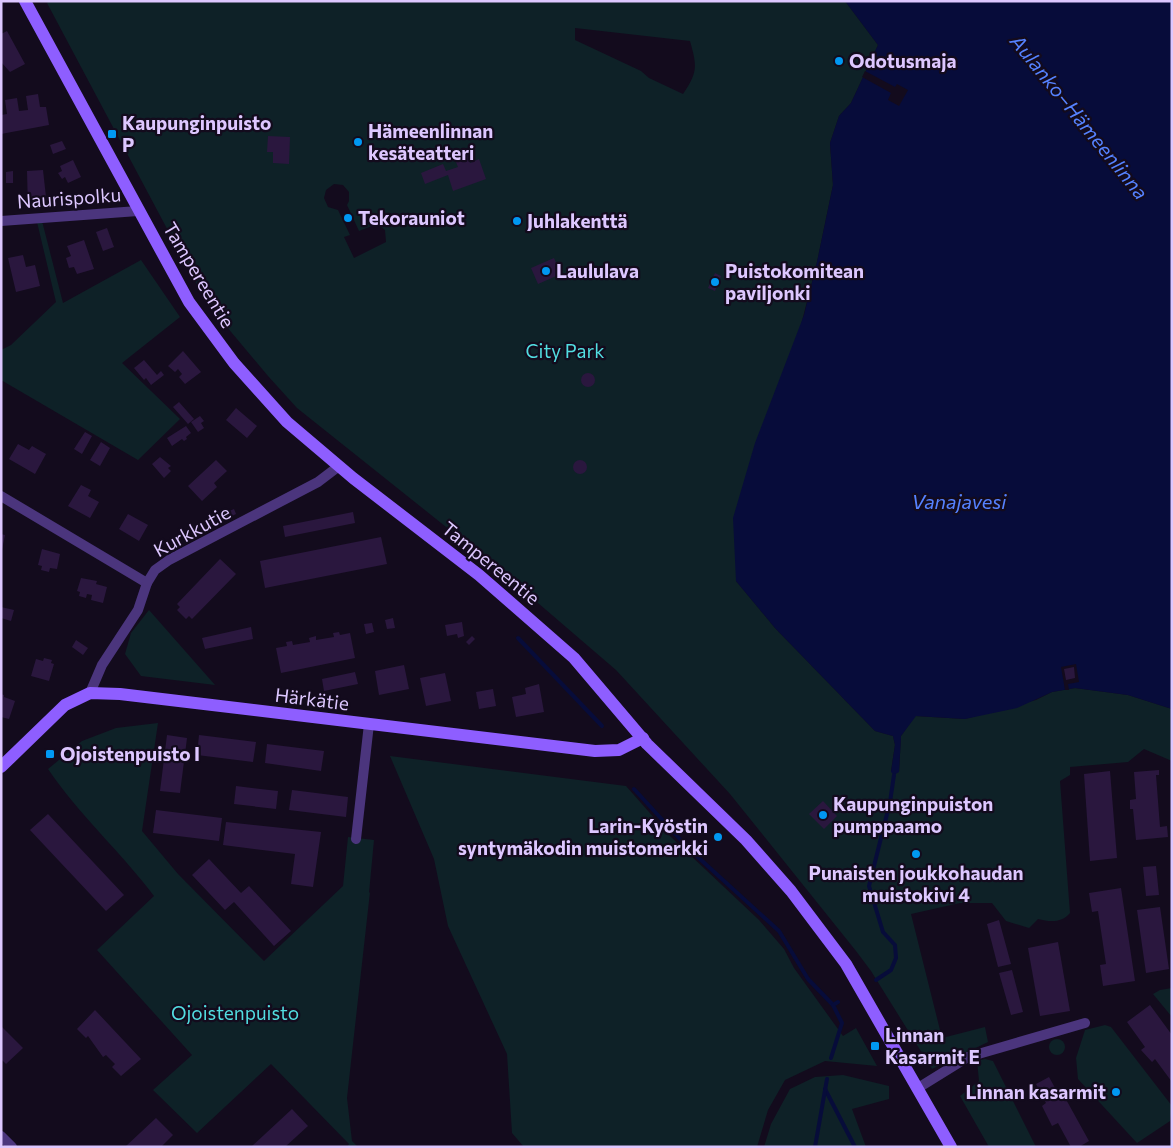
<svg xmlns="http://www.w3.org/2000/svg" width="1173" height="1148" viewBox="0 0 1173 1148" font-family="Commissioner,sans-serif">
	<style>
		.green { fill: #0e2127; fill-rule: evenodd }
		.water { fill: #070c3a }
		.pier { fill: #130b1d }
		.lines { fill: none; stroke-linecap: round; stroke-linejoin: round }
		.stream { stroke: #070c3a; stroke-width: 4 }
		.building { fill: #2a173e }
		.minor { stroke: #4b357d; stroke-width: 10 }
		.secondary { stroke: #8e5eff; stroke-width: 12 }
		.poi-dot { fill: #0098f2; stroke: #130b1d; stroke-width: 2 }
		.labels { text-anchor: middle; stroke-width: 4.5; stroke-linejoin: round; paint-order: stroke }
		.poi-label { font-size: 19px; font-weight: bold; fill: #ddc7ff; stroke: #130b1d; text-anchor: start }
		.street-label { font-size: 19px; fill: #ddc7ff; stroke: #130b1d }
		.park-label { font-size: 19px; fill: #52dde1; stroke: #130b1d }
		.water-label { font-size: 20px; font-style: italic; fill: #5582ff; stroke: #130b1d }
	</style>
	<rect width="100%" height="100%" fill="#130b1d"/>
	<g class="green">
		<path d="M49,1H845L878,45L851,103L839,116L830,143L833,185L817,262L736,581L775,628L875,731L893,736L895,745L891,771L899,772L901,736L915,716L965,719L1036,700L1052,692L1075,688L1128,695L1172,709V761L1144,749L1128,762L1070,767V775L1060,781L1070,913C1062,923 1050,922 1038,919L1029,928L1006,921L992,903H960L911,914L942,1038L985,1027L988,1042L932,1069L871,971L856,951L730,794L616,670L495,566L297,408L268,376L206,302L47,3ZM575,28L690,41C697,66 698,72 683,94L649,78L641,71L575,40ZM334,184L343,185L349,192V201L347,205L359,231L377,224L385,230L386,242L354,258L344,237L350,235L338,210L328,207L324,198L326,190Z"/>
		<path d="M42,221L63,303L141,260L180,317L122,363L180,419L138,460L1,380V350L11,345L56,302L37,222Z"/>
		<path d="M149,610L215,685L141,676L125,654L131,633Z"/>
		<path d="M158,723L142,831L178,874L264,961L343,886L348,837L374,840L369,893L370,892L347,1098L352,1141L358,1147H347L349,1144L271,1064L197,1133L153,1090L192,1055L97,950L154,896C121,852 79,815 48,769L82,741L116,728Z"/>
		<path d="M390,756L626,786L671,837L759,920L784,949L794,968L843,1036L856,1028L877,1066L825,1061L785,1080L768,1110L757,1147H524L512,1133L507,1054L448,926L434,859Z"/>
		<path d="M1172,988V1017L1153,994L1160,990Z"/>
		<path d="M1105,1025L1111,1027L1172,1106L1170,1121L1137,1143L1078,1079L1076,1058L1085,1030Z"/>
		<circle cx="1057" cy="1047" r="8"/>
		<path d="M985,1059L993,1061L1036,1147H989L960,1096L979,1081L977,1061Z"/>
		<path d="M843,1075L889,1086V1099L852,1109L866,1147H764L771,1124L790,1089L815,1077Z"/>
	</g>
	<path class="water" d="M845,1H1172V709L1128,695L1075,688L1052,692L1017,708L965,719L916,716L901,736L899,772L894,775L891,772L895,745L893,736L875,731L775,628L736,581L733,518L755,443L804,315L817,262L833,185L830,143L839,116L851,103L878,45Z"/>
	<g class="pier">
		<path d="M865,71L895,87L897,84L908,90L899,106L888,100L891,93L862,77Z"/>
		<path d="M1076,664L1079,682L1068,684L1069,690H1065L1061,667Z"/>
	</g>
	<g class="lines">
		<g class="stream">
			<path d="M518,638L602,726"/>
			<path d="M634,789L689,849L779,931L808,979L833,1005"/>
			<path d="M876,980L891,970L896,958L895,945L883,932L869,886L890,802L894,775"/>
			<path d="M831,1058L842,1023L833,1005L838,1002"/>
			<path d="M825,1089L855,1147"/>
			<path d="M815,1147L827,1079"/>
		</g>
	</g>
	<g class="building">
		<path d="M7,31L25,64L10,72L1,62V34Z"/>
		<path d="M38,94L40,107H46L49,125L1,134V115L7,114L5,100L17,98L19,111L28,110L26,96Z"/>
		<path d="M268,136L290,137L289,164L273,163V152H267Z"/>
		<path d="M62,141L66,149L53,154L50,145Z"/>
		<path d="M467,153L470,163L479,159L486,179L453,191L448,175L425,184L421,173L443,164L446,171L458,167L454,157Z"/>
		<path d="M73,160L81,177L68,183L65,177L62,179L58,173L62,171L60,166Z"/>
		<path d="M43,170L47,206L28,208L27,171Z"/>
		<path d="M13,171V183H6V172Z"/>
		<path d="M107,228L114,247L103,251L96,232Z"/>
		<path d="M84,240L94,269L77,274L74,267L69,268L66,258L71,256L67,246Z"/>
		<path d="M23,255L26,267L35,265L40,286L16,292L8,258Z"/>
		<path d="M554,258L561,274L538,284L531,268Z"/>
		<path d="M715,273L721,276L715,291L708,288Z"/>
		<path d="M183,351L201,372L185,384L179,377L182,374L178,369L175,372L168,366Z"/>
		<path d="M144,360L157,375L161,371L164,375L151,385L146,378L144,380L134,368Z"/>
		<circle cx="588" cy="380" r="7"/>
		<path d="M179,402L194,419L188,424L173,407Z"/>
		<path d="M236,408L257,426L247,438L226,420Z"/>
		<path d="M200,416L204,421L201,423L204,428L198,432L191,422Z"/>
		<path d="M186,426L191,433L186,437L187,439L184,441L182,439L172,446L167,438Z"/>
		<path d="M85,432L92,436L82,454L74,449Z"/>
		<path d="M101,442L110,448L100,466L90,460Z"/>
		<path d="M18,444L29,450L32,446L46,454L35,474L9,459Z"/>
		<path d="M160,457L171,466L168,468L171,471L164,478L152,464Z"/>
		<path d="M216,460L227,471L214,483L217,487L202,501L188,486Z"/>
		<circle cx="580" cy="467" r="7"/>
		<path d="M81,485L91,490L88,496L99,502L90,518L68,506Z"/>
		<path d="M234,509L236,514L228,518L225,513Z"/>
		<path d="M353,512L355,523L285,537L283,526Z"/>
		<path d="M128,514L148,525L139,541L119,529Z"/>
		<path d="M1,534L5,535L2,550H1Z"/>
		<path d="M381,537L387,564L265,588L260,561Z"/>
		<path d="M42,549L60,554L57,569L50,568L49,572L41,570L42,566L38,565Z"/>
		<path d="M220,559L236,574L192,619L189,616L186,619L177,610L180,607L177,604Z"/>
		<path d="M81,578L97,581L96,584L107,587L103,603L91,600L92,595L87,594L86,598L79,596L80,592L77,591Z"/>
		<path d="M1,607L14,610L11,621L1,618Z"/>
		<path d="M393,618L395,628L387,629L385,620Z"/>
		<path d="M462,622L464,636L458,638L457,634L447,636L445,625Z"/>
		<path d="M372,623L374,632L366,634L364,624Z"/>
		<path d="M251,627L253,639L205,649L202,638Z"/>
		<path d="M339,632L340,635L350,633L355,658L281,673L276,648L287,646L286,642L292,641L293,645L310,642L309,638L316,636V640L334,637L333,633Z"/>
		<path d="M472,636L475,639L469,645L466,642Z"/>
		<path d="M76,640L88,648L83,655L72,647Z"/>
		<path d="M44,658L52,660L51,663L54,664L49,681L31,676L36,659L43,661Z"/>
		<path d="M404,665L409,689L379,695L375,671Z"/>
		<path d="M1074,667L1075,678L1066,680L1064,669Z"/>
		<path d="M355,672L358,684L324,691L322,679Z"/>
		<path d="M445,673L451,701L426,706L420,678Z"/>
		<path d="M539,684L544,712L516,717L512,697L526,694L525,688Z"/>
		<path d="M493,689L496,706L479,709L476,692Z"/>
		<path d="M1,694L4,695V697L15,701L9,719L1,717Z"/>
		<path d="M167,735L187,738L180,793L160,791Z"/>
		<path d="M199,735L256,742L253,762L197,755Z"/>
		<path d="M267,744L324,751L321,771L265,763Z"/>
		<path d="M1159,770V775H1156L1160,827L1167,826L1168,837L1136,840L1133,809H1130V800L1136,799L1134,772Z"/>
		<path d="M1110,771L1117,858L1090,861L1084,774Z"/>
		<path d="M236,786L278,791L276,809L234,804Z"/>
		<path d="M292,790L348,797L346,817L289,810Z"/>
		<path d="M823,801L837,816L824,829L809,814Z"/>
		<path d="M156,810L222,818L219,841L153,833Z"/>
		<path d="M48,814L124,895L106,911L30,830Z"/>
		<path d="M226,822L321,832L313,887L291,884L295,854L223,845Z"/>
		<path d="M209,859L241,893L249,886L291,931L274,946L234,902L225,910L192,875Z"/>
		<path d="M1156,866L1159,895L1146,896L1143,867Z"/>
		<path d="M1121,888L1135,981L1103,986L1100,965L1106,964L1098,911L1092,912L1089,893Z"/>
		<path d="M1160,907L1169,969L1146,973L1137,910Z"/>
		<path d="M999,920L1011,964L998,967L987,924Z"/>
		<path d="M1058,942L1070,1011L1040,1016L1028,948Z"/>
		<path d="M1012,970L1023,1012L1011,1015L999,973Z"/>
		<path d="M1150,1005L1172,1035V1082L1155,1059L1152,1062L1141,1050L1145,1047L1127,1022Z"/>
		<path d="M95,1010L141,1059L121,1076L112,1067L115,1064L106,1055L103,1057L88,1036L86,1038L77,1029Z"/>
		<path d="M1,1026L23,1048L6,1064L1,1059Z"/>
		<path d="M1049,1077L1059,1095L1063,1094L1089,1141L1079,1147H1071L1058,1123L1052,1126L1042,1106L1046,1103L1036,1084Z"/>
		<path d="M292,1109L308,1126L285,1147H251Z"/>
		<path d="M156,1118L173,1135L161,1147H125Z"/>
	</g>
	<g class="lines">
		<g class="minor">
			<path d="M1,221L138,211"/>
			<path d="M1,496L147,583"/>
			<path d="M90,693L102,665L138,610L147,583L155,570L169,560L318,482L339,466"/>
			<path d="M356,839L369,724"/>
			<path d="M918,1088L968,1057L1085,1023"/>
			<path d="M1,1136L12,1147"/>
		</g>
		<g class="secondary">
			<path d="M25,1L189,302L234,363L287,422L353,478L479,575L574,658L647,744L746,840L791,891L846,964L951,1147"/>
			<path d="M1,767L65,705L90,693L120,694L595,751L619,750L643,738"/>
		</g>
	</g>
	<g class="poi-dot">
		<circle cx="839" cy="61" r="5"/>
		<rect x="107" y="129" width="10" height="10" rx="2.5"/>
		<circle cx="358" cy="142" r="5"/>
		<circle cx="348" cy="218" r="5"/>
		<circle cx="517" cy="221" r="5"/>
		<circle cx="546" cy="271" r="5"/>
		<circle cx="715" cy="282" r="5"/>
		<rect x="45" y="749" width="10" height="10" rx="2.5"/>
		<circle cx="823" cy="815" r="5"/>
		<circle cx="718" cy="837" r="5"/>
		<circle cx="916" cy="854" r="5"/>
		<rect x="870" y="1041" width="10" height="10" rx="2.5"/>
		<circle cx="1116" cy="1092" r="5"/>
	</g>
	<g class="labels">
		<g class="poi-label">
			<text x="849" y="68">Odotusmaja</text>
			<text x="122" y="130">Kaupunginpuisto<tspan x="122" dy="22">P</tspan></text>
			<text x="368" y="138">Hämeenlinnan<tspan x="368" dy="22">kesäteatteri</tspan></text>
			<text x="358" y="225">Tekorauniot</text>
			<text x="527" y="228">Juhlakenttä</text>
			<text x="556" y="278">Laululava</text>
			<text x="725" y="278">Puistokomitean<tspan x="725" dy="22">paviljonki</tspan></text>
			<text x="60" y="761">Ojoistenpuisto I</text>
			<text x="833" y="811">Kaupunginpuiston<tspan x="833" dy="22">pumppaamo</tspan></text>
			<text x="708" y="833" text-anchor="end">Larin-Kyöstin<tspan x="708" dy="22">syntymäkodin muistomerkki</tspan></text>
			<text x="916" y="880" text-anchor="middle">Punaisten joukkohaudan<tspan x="916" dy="22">muistokivi 4</tspan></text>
			<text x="885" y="1042">Linnan<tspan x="885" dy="22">Kasarmit E</tspan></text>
			<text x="1106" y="1099" text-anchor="end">Linnan kasarmit</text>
		</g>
		<g class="street-label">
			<text transform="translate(69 198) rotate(-4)" y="7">Naurispolku</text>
			<text transform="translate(199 275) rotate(59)" y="7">Tampereentie</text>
			<text transform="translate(192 531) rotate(-29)" y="7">Kurkkutie</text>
			<text transform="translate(491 563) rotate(39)" y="7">Tampereentie</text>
			<text transform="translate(312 699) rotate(7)" y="7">Härkätie</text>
		</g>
		<g class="park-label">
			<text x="565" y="358">City Park</text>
			<text x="235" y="1020">Ojoistenpuisto</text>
		</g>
		<g class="water-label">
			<text transform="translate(1079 117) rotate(51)" y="7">Aulanko–Hämeenlinna</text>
			<text x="959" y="509">Vanajavesi</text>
		</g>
	</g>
	<rect width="1173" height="1148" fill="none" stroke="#ddc7ff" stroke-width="5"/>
</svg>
